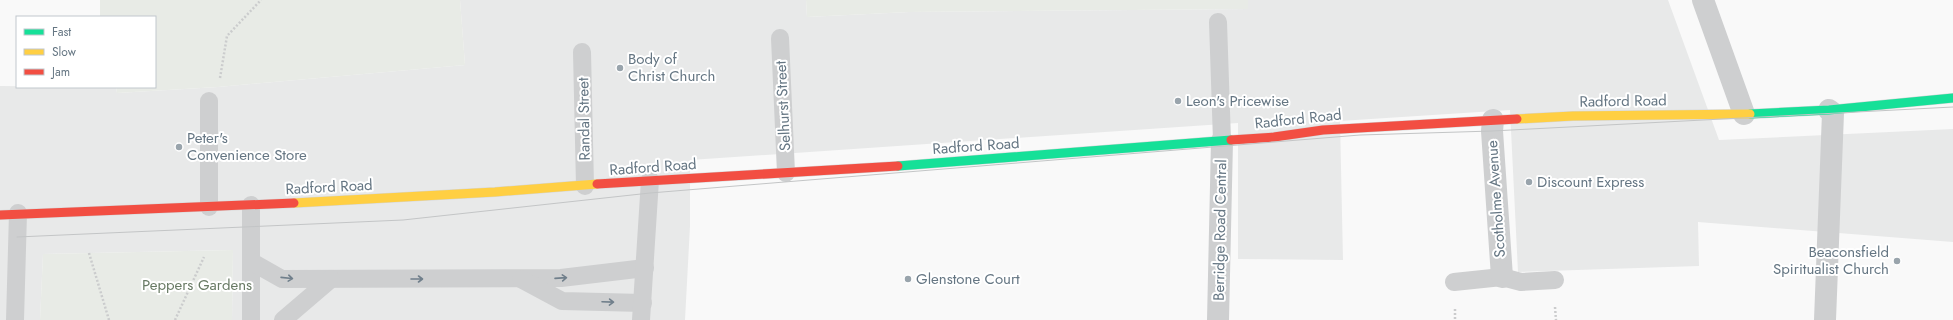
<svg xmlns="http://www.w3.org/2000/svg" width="1953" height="320" viewBox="0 0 1953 320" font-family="Jost,sans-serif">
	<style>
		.built { fill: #e8e9e9 }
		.green { fill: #e8ebe6 }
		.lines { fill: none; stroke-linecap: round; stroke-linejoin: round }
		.fast-casing { stroke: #d5d6d7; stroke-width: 10 }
		.slow-casing { stroke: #d5d6d7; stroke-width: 10 }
		.jam-casing { stroke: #d5d6d7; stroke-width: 10 }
		.path { stroke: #cbcccd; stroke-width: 2.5; stroke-dasharray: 2 2; stroke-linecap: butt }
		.lane { stroke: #cecfd0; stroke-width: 18 }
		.street { stroke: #cecfd0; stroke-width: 22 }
		.fast { stroke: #16e098; stroke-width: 9 }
		.slow { stroke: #ffcf43; stroke-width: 9 }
		.jam { stroke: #f24e42; stroke-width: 9 }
		.tram { stroke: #c3c5c6; stroke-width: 1 }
		.oneway { stroke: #707f8b }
		.poi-dot { fill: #99a4ac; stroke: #fff; stroke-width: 1.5 }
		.labels { text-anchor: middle; stroke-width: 4; stroke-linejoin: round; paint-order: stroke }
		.poi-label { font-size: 15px; fill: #657683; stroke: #fff; text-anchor: start }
		.street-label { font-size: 15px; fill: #657683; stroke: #fff }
		.park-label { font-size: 15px; fill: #687a64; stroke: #fff }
	</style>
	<rect width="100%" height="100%" fill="#f9f9f9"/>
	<path class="built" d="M460,0H806L807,17L909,12L1248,9V0H1668L1719,140L1953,129V242L1698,222L1699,266L1518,272L1510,110L1340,121L1343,260L1238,259V123L690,160V226L685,320H232L233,250L43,254L40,320H0V86L116,87L117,93L218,87L465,65Z"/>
	<g class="green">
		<path d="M100,0H460L465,65L218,87L117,93L116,87H155V17H100Z"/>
		<path d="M806,0H1248V9L909,12L807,17Z"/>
		<path d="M233,250L232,320H40L43,254Z"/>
	</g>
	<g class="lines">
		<g class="fast-casing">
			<g id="fast">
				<path d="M1750,114L1829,110L1953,98"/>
				<path d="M898,166L1231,140"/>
			</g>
		</g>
		<g class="slow-casing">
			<g id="slow">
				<path d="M1517,119L1573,116L1750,114"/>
				<path d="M294,203L495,192L597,184"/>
			</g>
		</g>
		<g class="jam-casing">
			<g id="jam">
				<path d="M1231,140L1274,137L1323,130L1517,119"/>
				<path d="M597,184L898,166"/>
				<path d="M0,215L294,203"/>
			</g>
		</g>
		<g class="path">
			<path d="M220,78L227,36L261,0"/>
			<path d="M89,253L109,320"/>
			<path d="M1555,307L1556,320"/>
			<path d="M1455,309V320"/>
			<path d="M175,320L204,257"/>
		</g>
		<g class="lane">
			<path d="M1218,22L1222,141"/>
			<path d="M780,38L786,173"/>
			<path d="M582,52L585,186"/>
			<path d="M209,101V207"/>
			<path d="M251,205V320"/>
			<path d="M252,262L282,279L561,278L645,268"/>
			<path d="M521,279L562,301L643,303"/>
			<path d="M1454,282L1502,277L1521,282L1555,280"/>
			<path d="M15,320L18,213"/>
			<path d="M283,320L331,279"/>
			<path d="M641,320L650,180"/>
		</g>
		<g class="street">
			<path d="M1703,0L1744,114"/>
			<path d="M1493,120L1492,131L1502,277"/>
			<path d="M1218,320L1222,141"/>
			<path d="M1825,320L1833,113L1829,110"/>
		</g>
		<use href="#fast" class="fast"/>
		<use href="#slow" class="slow"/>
		<use href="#jam" class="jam"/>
		<path class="tram" d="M17,237L403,220L650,193L1360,135L1492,131L1953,107"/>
	</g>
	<defs><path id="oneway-shaft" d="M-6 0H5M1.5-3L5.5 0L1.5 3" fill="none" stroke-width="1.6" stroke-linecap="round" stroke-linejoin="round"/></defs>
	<g class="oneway">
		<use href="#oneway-shaft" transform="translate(287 278) rotate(6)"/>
		<use href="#oneway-shaft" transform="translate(561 278) rotate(-4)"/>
		<use href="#oneway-shaft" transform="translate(417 279)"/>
		<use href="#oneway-shaft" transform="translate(608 302) rotate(2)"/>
	</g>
	<g class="poi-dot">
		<circle cx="620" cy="68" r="4"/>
		<circle cx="1178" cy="101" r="4"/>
		<circle cx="179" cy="147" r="4"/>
		<circle cx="1529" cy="182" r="4"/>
		<circle cx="1897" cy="261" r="4"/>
		<circle cx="908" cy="279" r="4"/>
	</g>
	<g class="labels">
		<g class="poi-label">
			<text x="628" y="64">Body of<tspan x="628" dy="17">Christ Church</tspan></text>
			<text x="1186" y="106">Leon's Pricewise</text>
			<text x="187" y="143">Peter's<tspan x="187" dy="17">Convenience Store</tspan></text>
			<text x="1537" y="187">Discount Express</text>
			<text x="1889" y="257" text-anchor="end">Beaconsfield<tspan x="1889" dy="17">Spiritualist Church</tspan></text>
			<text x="916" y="284">Glenstone Court</text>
		</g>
		<g class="street-label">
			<text transform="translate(1623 101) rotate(-1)" y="5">Radford Road</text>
			<text transform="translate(783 106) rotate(-93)" y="5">Selhurst Street</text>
			<text transform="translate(584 119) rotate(-91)" y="5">Randal Street</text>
			<text transform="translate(1298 119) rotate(-6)" y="5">Radford Road</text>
			<text transform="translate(976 146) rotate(-4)" y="5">Radford Road</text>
			<text transform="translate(653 167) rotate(-4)" y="5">Radford Road</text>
			<text transform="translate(329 187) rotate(-3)" y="5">Radford Road</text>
			<text transform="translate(1496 199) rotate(-94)" y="5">Scotholme Avenue</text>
			<text transform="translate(1220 230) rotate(-89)" y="5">Berridge Road Central</text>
		</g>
		<g class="park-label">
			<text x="197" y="290">Peppers Gardens</text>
		</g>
	</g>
	<rect x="16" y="16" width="140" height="72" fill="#ffffff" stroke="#c1c8cd"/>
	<rect x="24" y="29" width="20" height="6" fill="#16e098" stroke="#c1c8cd"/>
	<text x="52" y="36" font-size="12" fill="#657683">Fast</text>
	<rect x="24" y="49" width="20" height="6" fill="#ffcf43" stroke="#c1c8cd"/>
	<text x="52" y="56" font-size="12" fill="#657683">Slow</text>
	<rect x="24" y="69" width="20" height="6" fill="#f24e42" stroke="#c1c8cd"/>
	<text x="52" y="76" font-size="12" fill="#657683">Jam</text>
</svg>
